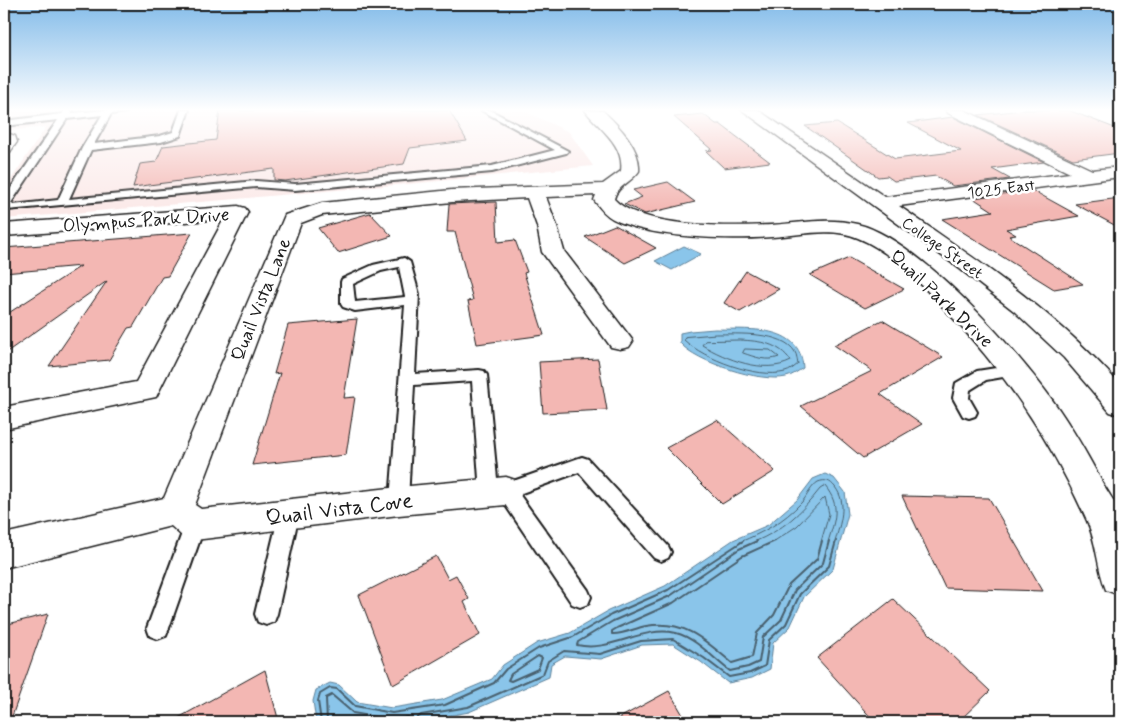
<svg xmlns="http://www.w3.org/2000/svg" width="1124" height="726" viewBox="0 0 1124 726" font-family="Mynerve,sans-serif">
	<style>
		.built { fill: #fbe9e8 }
		.water { fill: #8ac5ea; stroke: #5e8198 }
		.lines { fill: none; stroke-linecap: round; stroke-linejoin: round }
		.shore-far1 { stroke: #48606e; stroke-width: 1 }
		.shore { stroke: #48606e; stroke-width: 2 }
		.building { fill: #f3b7b3; stroke: #1c1c1c }
		.service-casing { stroke: #1c1c1c; stroke-width: 4 }
		.minor-casing { stroke: #1c1c1c; stroke-width: 3 }
		.service { fill: #fff; fill-rule: evenodd }
		.minor { fill: #fff; fill-rule: evenodd }
		.labels { text-anchor: middle; stroke-width: 5; stroke-linejoin: round; paint-order: stroke }
		.far-street-label { font-size: 16px; fill: #1c1c1c; stroke: #fff }
		.street-label { font-size: 19px; fill: #1c1c1c; stroke: #fff }
		.near-street-label { font-size: 22px; fill: #1c1c1c; stroke: #fff }
	</style>
	<rect width="100%" height="100%" fill="#fff"/>
	<filter id="ink" filterUnits="userSpaceOnUse"><feTurbulence type="fractalNoise" baseFrequency=".02" numOctaves="2"/><feDisplacementMap in="SourceGraphic" scale="10" xChannelSelector="R" yChannelSelector="G"/><feConvolveMatrix kernelMatrix="1 2 1 2 8 2 1 2 1" color-interpolation-filters="sRGB"/></filter>
	<g filter="url(#ink)">
		<path class="built" d="M13,110H522L569,132L593,166L408,184L4,219V190L46,127L4,131V120Z"/>
		<g class="water">
			<path d="M684,246L701,254L672,270L655,261Z"/>
			<path d="M715,329C747,330 801,323 803,368C798,371 792,376 786,377C761,383 696,362 680,343V333L690,331Z"/>
			<path d="M825,474L834,478L845,492L848,514L833,569L804,597L790,627L773,643L770,669L752,678L728,683L701,662L673,644L642,645L601,659L565,656L551,664L549,677L469,712L416,722H316L313,701L316,690L330,683L339,685L357,702L392,708L442,700L492,679L503,665L537,643L570,633L608,611L665,586L733,540L768,525L797,500L813,479Z"/>
		</g>
		<g class="lines">
			<g class="shore-far1">
				<path d="M716,334C737,334 783,331 795,352C797,355 797,360 798,364C794,367 790,371 785,372C758,379 704,359 684,340L685,337Z"/>
				<path d="M740,340C760,341 779,343 791,361C764,375 726,359 702,345L705,341Z"/>
				<path d="M745,349L770,350L779,357C767,362 755,357 743,353Z"/>
				<path d="M740,542C764,532 783,522 801,503C807,497 811,486 818,482C826,479 830,481 835,487C848,504 840,523 835,542"/>
				<path d="M754,542C783,530 801,513 820,489L825,486C841,506 835,519 828,542"/>
				<path d="M773,542L797,526L825,497L829,514L821,542"/>
			</g>
			<g class="shore">
				<path d="M757,541L739,549L670,596L613,621L578,642L577,645C611,653 642,625 676,633C696,638 714,659 730,671L748,667L759,662L763,637L781,620L795,590L823,563L829,541"/>
				<path d="M775,541L742,556L673,603L617,628L612,631V634C622,635 635,628 646,626C684,619 705,640 732,663L752,657L757,633L774,615L789,585L817,559L822,541"/>
				<path d="M538,656L542,658L538,669L511,681L508,680L511,674Z"/>
				<path d="M321,722L318,701L320,694L330,688L337,689L355,706L392,713L445,705L494,683L506,669L539,648L573,637L611,615L668,590L743,541"/>
				<path d="M327,722L326,698L332,695L353,713L392,720L408,717L410,722"/>
				<path d="M416,722L417,718L421,715L468,707L543,674L548,661L564,651L600,654L641,641L673,639L704,658L729,677L750,673L765,666L769,640L786,624L800,594L829,566L836,541"/>
			</g>
		</g>
		<g class="building">
			<path d="M220,110H449L467,141L410,148L404,164L285,181L274,180V169L133,187L140,164L156,162L163,146L216,140Z"/>
			<path d="M1022,110H1068L1120,130V153L1073,159L978,115Z"/>
			<path d="M703,114L716,124H720L770,162L724,168L706,151L712,150L674,117Z"/>
			<path d="M953,117L1044,162L992,169L1010,179L953,186L936,176L894,181L887,176L878,177L805,126L837,123L895,159L961,151L908,123Z"/>
			<path d="M668,182L695,202L645,214L624,204L642,197L633,190Z"/>
			<path d="M1032,190L1079,216L1006,229L1016,235L1009,236L1083,284L1054,289L942,219L993,211L973,198Z"/>
			<path d="M1120,198V228L1075,204Z"/>
			<path d="M496,202L498,242L515,240L527,272L524,273L544,335L477,344L468,301L473,300L455,232H447L449,204Z"/>
			<path d="M370,213L392,236L338,253L318,228Z"/>
			<path d="M615,225L656,248L625,263L585,237Z"/>
			<path d="M192,233L168,276L162,277L133,327L128,328L109,360L49,366L107,281L4,354V316L81,266L4,273V248Z"/>
			<path d="M849,258L904,289L865,308L810,275Z"/>
			<path d="M746,271L779,289L740,312L724,303Z"/>
			<path d="M357,319L344,398L355,397L346,455L252,465L280,373L274,374L288,325Z"/>
			<path d="M882,320L943,357L880,394L922,424L863,458L801,406L872,371L834,345Z"/>
			<path d="M598,359L607,410L543,413L539,362Z"/>
			<path d="M717,420L775,471L722,504L666,448Z"/>
			<path d="M902,496L989,498L1043,591L945,588Z"/>
			<path d="M436,556L448,579L456,575L469,599L464,602L480,635L393,685L359,595Z"/>
			<path d="M893,599L990,691L958,722H875L817,658Z"/>
			<path d="M48,614L10,722H4V625Z"/>
			<path d="M265,670L279,722H171Z"/>
			<path d="M669,691L687,722H612Z"/>
		</g>
		<g class="lines">
			<g class="service-casing">
				<g id="service">
					<path d="M65,110H73L71,113L105,110H130L126,112L111,114L94,144L160,136L173,132L181,110H189L180,136L161,142L91,150L69,199L256,181L295,184L492,166L555,150L481,110H490L568,151L566,153L492,172L295,190L256,187L7,210L4,208V198L58,120L4,126V121L62,114ZM102,115L82,148L58,200L13,205L11,203L67,119Z"/>
					<path d="M404,258L410,262L419,294L415,374L479,370L484,371L487,375L498,489L499,486L576,459L582,457L588,459L668,546L671,552L668,558L661,561L654,558L579,472L519,494L588,590L591,597L588,604L580,607L572,604L498,494L496,498L489,501L482,498L480,493L472,381L414,385L408,501L406,507L399,509L392,507L390,501L405,305L355,311L343,307L341,304V282L342,279L373,265ZM399,267L405,297L355,302L353,284L381,271Z"/>
					<path d="M1015,365L1020,366L1023,370L1020,374L986,380L970,390L969,398L977,412L975,416L969,418L963,416L953,398L956,383L977,371Z"/>
					<path d="M289,506L296,508L299,514L277,614L274,622L266,625L258,622L255,614L279,514L282,508Z"/>
					<path d="M195,517L202,519L205,525L169,628L166,636L158,639L150,636L147,628L185,525L188,519Z"/>
				</g>
			</g>
			<g class="minor-casing">
				<g id="minor">
					<path d="M585,110L603,111C618,125 641,148 639,171C632,182 617,186 614,199C640,228 732,227 771,225C800,223 828,217 857,224C918,238 1017,351 1053,401C1072,427 1087,454 1102,482C1108,493 1117,504 1120,515C1122,522 1120,531 1120,538C1120,557 1120,576 1120,595L1106,590C1097,568 1097,543 1087,521C1049,436 1004,371 940,304C917,280 890,251 858,238C832,227 800,235 772,237C728,240 652,239 613,219C605,215 599,207 594,200L596,195L546,197L557,226L564,251L633,341L629,347L620,349L611,347L542,252L537,226L527,198L452,202L322,215L301,223L195,505L201,509L399,487L506,477L518,481L523,491L518,501L506,505L399,515L195,540L182,536L171,526L4,568V534L164,498L285,215L322,203L452,190L603,184L621,171C625,144 598,128 585,110Z"/>
					<path d="M742,110H758L885,197L1070,173L948,113L946,110H964L1092,170L1120,167V177L899,206C977,260 1057,313 1120,385V415L1110,412L1064,358L1014,311L960,269Z"/>
					<path d="M4,132L15,136L17,142L10,152L4,153Z"/>
					<path d="M238,206L245,208L248,212L156,397L4,429V407L136,382L224,219L4,236V224Z"/>
				</g>
			</g>
			<use href="#service" class="service"/>
			<use href="#minor" class="minor"/>
		</g>
	</g>
	<linearGradient id="sky" x2="0" y2="1"><stop stop-color="#82bbe9"/><stop offset="0.52" stop-color="#fff"/><stop offset="1" stop-color="#fff" stop-opacity="0"/></linearGradient>
	<rect width="1124" height="211" fill="url(#sky)"/>
	<g class="labels">
		<g class="far-street-label">
			<text transform="translate(1001 188) rotate(-7)" y="6">1025 East</text>
			<text transform="translate(943 247) rotate(35)" y="6">College Street</text>
		</g>
		<g class="street-label">
			<text transform="translate(146 219) rotate(-4)" y="7">Olympus Park Drive</text>
			<text transform="translate(942 298) rotate(43)" y="7">Quail Park Drive</text>
			<text transform="translate(260 299) rotate(-68)" y="7">Quail Vista Lane</text>
		</g>
		<g class="near-street-label">
			<text transform="translate(339 508) rotate(-7)" y="8">Quail Vista Cove</text>
		</g>
	</g>
	<rect width="1124" height="726" fill="none" stroke="#fff" stroke-width="20"/>
	<rect x="10" y="10" width="1104" height="706" fill="none" stroke="#1c1c1c" stroke-width="2" filter="url(#ink)"/>
</svg>
